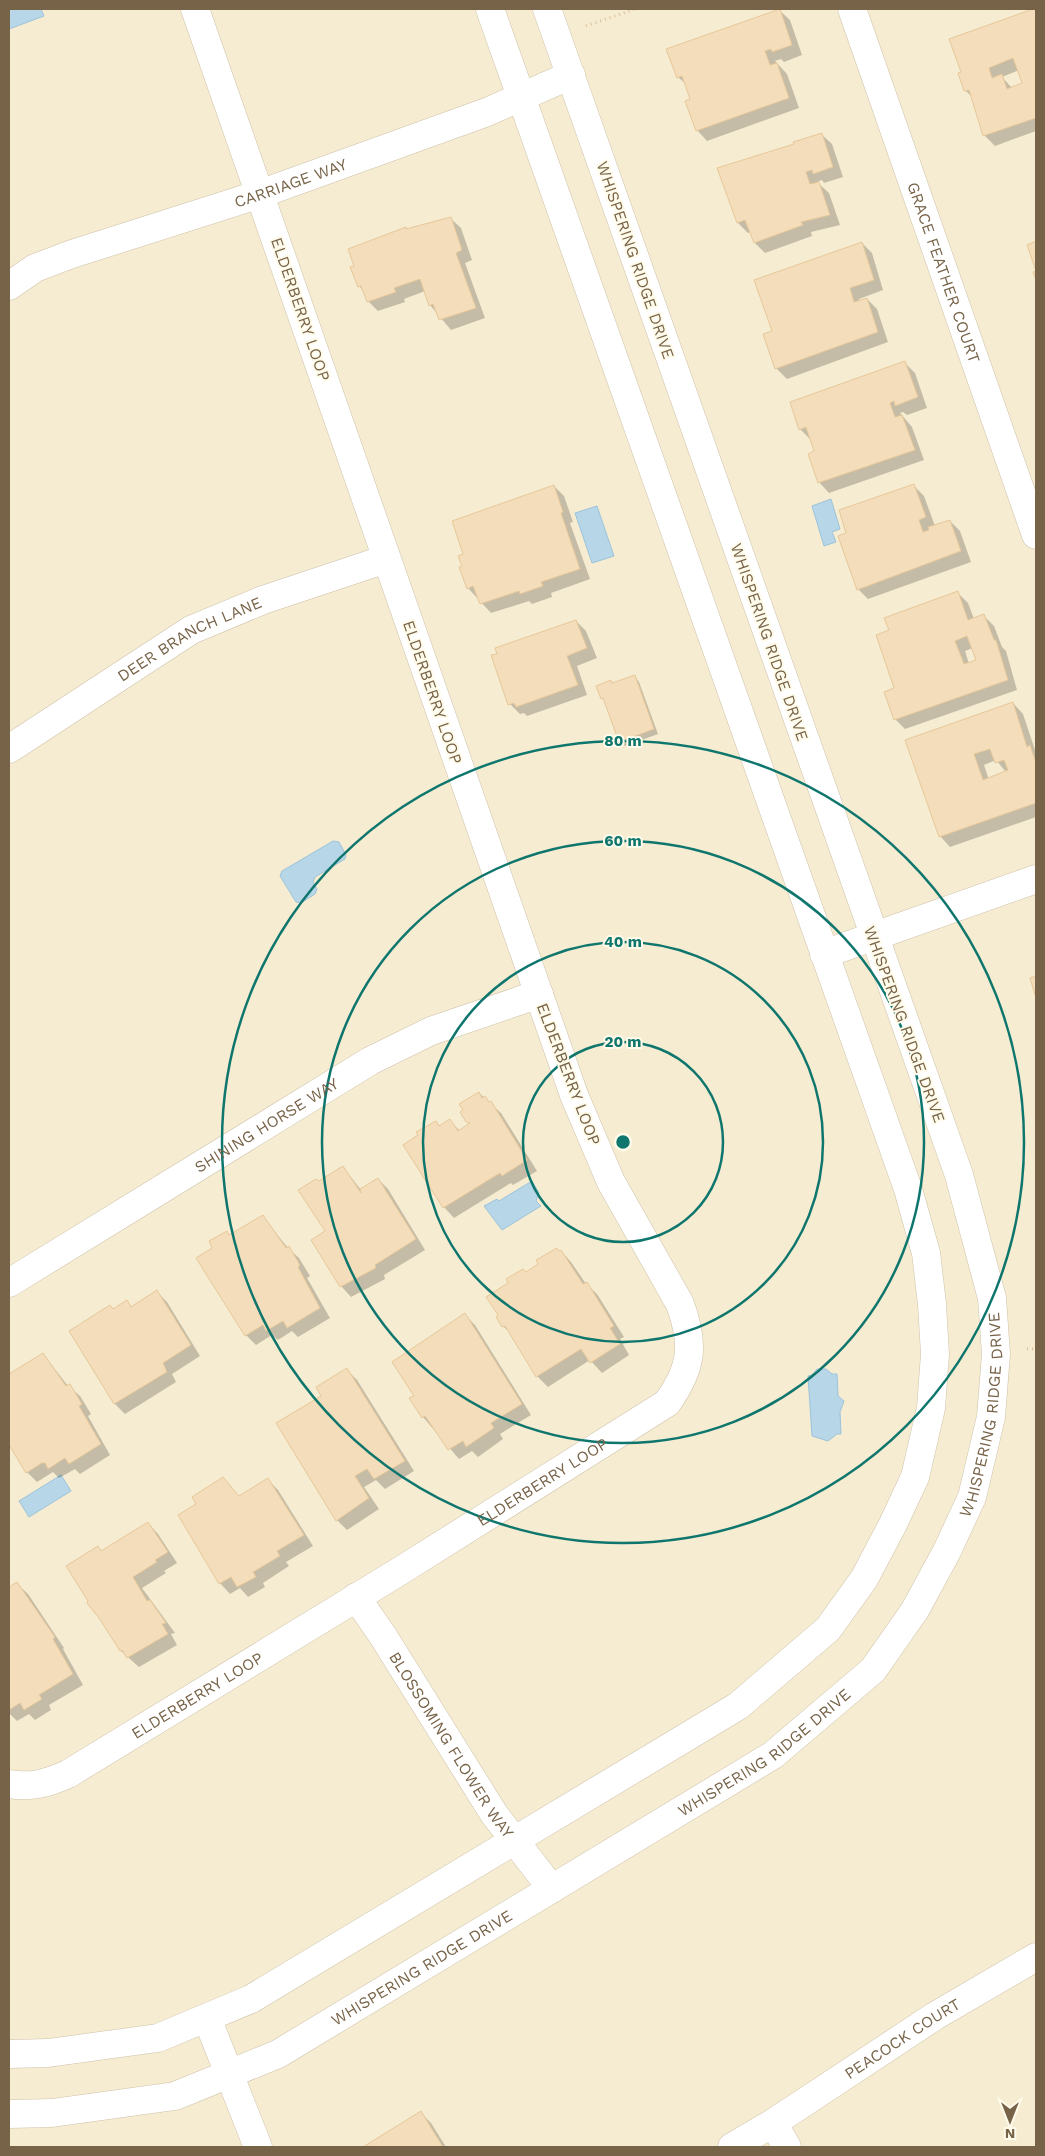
<svg xmlns="http://www.w3.org/2000/svg" width="1045" height="2156" viewBox="0 0 1045 2156" font-family="'Work Sans',sans-serif">
	<style>
		.residential { fill: #f5ecd1 }
		.water { fill: #b7d6e8; stroke: #9dc3da }
		.shadow { fill: #0003; fill-rule: evenodd }
		.building { fill: #f4ddba; stroke: #e7c899; fill-rule: evenodd }
		.lines { fill: none; stroke-linecap: round; stroke-linejoin: round }
		.minor-casing { stroke: #cfc2aa; stroke-width: 29 }
		.path { stroke: #d9c19d; stroke-width: 3; stroke-dasharray: 1 4; stroke-linecap: butt }
		.minor { stroke: #fff; stroke-width: 28 }
		.ring { fill: none; stroke: #0f766e; stroke-width: 2.5 }
		.labels { text-anchor: middle; stroke-width: 4; stroke-linejoin: round; paint-order: stroke }
		.street-label { font-size: 16px; fill: #776348; stroke: #fffbeb }
		.centre { fill: #0f766e; stroke: #fffbeb; stroke-width: 2.5 }
		.ring-label { font-size: 15px; text-anchor: middle; font-weight: bold; fill: #0f766e; stroke: #fffbeb; stroke-width: 4; stroke-linejoin: round; paint-order: stroke }
	</style>
	<rect width="100%" height="100%" fill="#fdf9e3"/>
	<rect class="residential" x="9" y="9" width="1027" height="2138"/>
	<g class="water">
		<path d="M9,9H41L44,16L9,29Z"/>
		<path d="M831,499L840,529L832,532L836,542L824,546L812,506Z"/>
		<path d="M597,506L614,556L592,563L575,513Z"/>
		<path d="M333,841L339,842L346,855L345,859L315,877L313,882L317,889L315,894L301,903L296,902L280,876L282,871Z"/>
		<path d="M532,1181L539,1193L536,1201L541,1206L502,1230L484,1206L497,1199L499,1201Z"/>
		<path d="M817,1369H826L832,1374H837L838,1396L844,1401L840,1412L841,1434H837L828,1441L812,1436L808,1376L812,1375Z"/>
		<path d="M61,1475L71,1491L29,1517L19,1501Z"/>
	</g>
	<g class="shadow">
		<path d="M1036,9V131L995,146L984,135L973,98L966,91L960,74L963,73L950,39ZM1019,70L1024,84L1012,88L1002,77Z"/>
		<path d="M779,10L790,20L802,55L784,62L781,59L775,61L787,74L799,108L707,141L697,130L692,99L687,85L678,77Z"/>
		<path d="M821,134L832,144L843,177L824,183L822,180L817,182L829,193L840,225L811,232L812,236L765,253L755,243L751,232L748,233L738,223L795,145Z"/>
		<path d="M450,218L461,228L472,260L465,263L485,318L451,330L430,305L425,291L404,299L405,302L378,311L368,301L365,292L359,286L407,230Z"/>
		<path d="M862,243L872,253L883,290L859,299L860,301L867,299L877,309L888,342L787,379L776,368L774,331Z"/>
		<path d="M905,363L915,373L927,408L907,415L903,412L900,413L912,427L924,460L829,493L819,482L816,452L810,439L800,429Z"/>
		<path d="M554,486L564,496L573,522L570,523L590,579L551,593L552,597L532,604L529,601L491,613L468,588Z"/>
		<path d="M914,486L924,496L935,526L950,521L960,531L971,562L868,599L858,589Z"/>
		<path d="M958,593L968,603L974,619L984,616L994,626L1002,647L1006,651L1017,690L905,729L895,719L896,688L890,631ZM973,648L977,661L969,664L965,651Z"/>
		<path d="M576,621L586,631L597,658L577,666L587,695L527,716L524,713L520,714L510,704Z"/>
		<path d="M635,677L639,682L658,734L625,746L620,741L606,702L602,698L611,681L614,684Z"/>
		<path d="M1013,703L1023,714L1036,753V817L950,847L940,836L907,741ZM996,760L1006,772L989,780L984,765Z"/>
		<path d="M479,1093L501,1113L537,1171L513,1185L511,1183L454,1218L444,1207L436,1122L441,1127L450,1121L460,1131L470,1124L467,1121Z"/>
		<path d="M343,1167L361,1190L378,1179L388,1189L425,1250L384,1275L385,1279L351,1297L341,1286L327,1231Z"/>
		<path d="M262,1216L288,1248L299,1258L310,1276L307,1278L330,1318L298,1337L292,1331L278,1340L272,1335L256,1345L246,1335L230,1236Z"/>
		<path d="M561,1251L571,1262L586,1284L597,1294L624,1337L620,1339L629,1355L602,1373L590,1360L548,1387L537,1376L511,1334L503,1326L526,1273Z"/>
		<path d="M156,1291L167,1302L200,1356L172,1374L176,1382L125,1414L115,1404L70,1331L127,1302L132,1307Z"/>
		<path d="M465,1315L475,1325L531,1415L500,1434L503,1439L478,1457L472,1451L459,1459L423,1417L415,1397Z"/>
		<path d="M43,1354L68,1386L80,1396L91,1414L88,1416L110,1455L80,1474L75,1469L59,1478L53,1472L37,1482L27,1472L9,1443V1385L12,1382L9,1375Z"/>
		<path d="M347,1370L357,1380L414,1471L385,1489L376,1480L364,1487L379,1509L347,1530L337,1520Z"/>
		<path d="M223,1479L240,1497L268,1480L278,1490L313,1546L286,1562L289,1566L263,1583L265,1587L248,1597L240,1588L230,1594L220,1583L197,1504Z"/>
		<path d="M148,1523L158,1534L177,1563L164,1571L166,1573L142,1588L175,1633L171,1634L177,1645L139,1667L121,1651L102,1552Z"/>
		<path d="M17,1584L28,1594L64,1648L63,1649L83,1685L49,1705L51,1710L35,1720L29,1714L17,1721L9,1713V1589Z"/>
		<path d="M421,2113L431,2123L446,2147H366Z"/>
	</g>
	<g class="building">
		<path d="M780,9L792,45L772,52L771,49L765,51L770,65L777,63L789,98L696,131L685,101L690,99L682,76L677,78L666,49Z"/>
		<path d="M1033,9H1036V118L983,136L969,90L964,91L958,73L961,72L949,39ZM1013,58L1022,83L1007,89L1002,74L992,78L989,68Z"/>
		<path d="M822,133L833,167L813,174L812,170L806,172L810,184L819,182L830,215L801,222L803,225L754,243L745,220L737,223L717,168L794,144L793,142Z"/>
		<path d="M451,217L462,250L456,253L476,308L439,320L433,304L429,306L420,279L394,288L396,292L367,302L361,286L358,287L350,267L354,266L348,249L406,227V229Z"/>
		<path d="M1036,241V280L1033,272L1036,271L1027,245Z"/>
		<path d="M862,242L874,280L850,288L854,302L867,298L878,332L775,369L763,334L772,331L754,280Z"/>
		<path d="M905,361L918,397L895,406L894,401L890,403L895,417L902,415L915,450L818,483L808,454L814,451L806,427L799,430L790,402Z"/>
		<path d="M914,484L926,517L919,520L923,532L929,530L928,527L950,520L961,551L857,590L838,536L846,533L839,510Z"/>
		<path d="M554,485L563,512L561,513L580,569L541,582L543,586L520,594L519,591L480,604L473,586L467,589L459,567L462,566L458,556L463,554L452,521Z"/>
		<path d="M958,591L968,620L984,614L994,640H996L1008,680L894,720L884,692L894,688L876,635L889,630L884,618ZM967,636L976,660L964,664L955,641Z"/>
		<path d="M576,620L587,648L567,656L578,685L516,707L514,703L508,705L491,655L497,654L495,648Z"/>
		<path d="M635,675L654,729L619,742L603,698L601,699L596,686L611,680L612,683Z"/>
		<path d="M1013,702L1027,747L1030,745L1036,763V803L939,837L905,740ZM990,749L995,763L1004,760L1008,770L983,780L974,754Z"/>
		<path d="M1036,976V998L1030,978Z"/>
		<path d="M479,1092L482,1098L485,1096L489,1102L491,1101L527,1160L502,1176L500,1173L443,1208L403,1145L418,1135L416,1132L436,1121L439,1126L450,1119L458,1131L470,1123L466,1122L460,1112L463,1110L459,1104Z"/>
		<path d="M343,1166L361,1193L360,1189L378,1178L416,1239L375,1265L376,1268L340,1287L311,1240L325,1231L298,1190L316,1179L319,1181Z"/>
		<path d="M263,1215L286,1248L289,1246L300,1265L298,1267L320,1308L287,1328L283,1321L266,1331L263,1325L245,1336L196,1258L212,1248L209,1241L227,1231L229,1235Z"/>
		<path d="M557,1248L559,1251L561,1250L583,1284L587,1282L614,1326L610,1328L620,1344L590,1363L581,1349L536,1377L505,1326L502,1327L496,1317L498,1315L486,1297L508,1283L506,1279L523,1269L526,1272L538,1264L536,1260Z"/>
		<path d="M157,1290L191,1345L163,1363L167,1372L114,1404L69,1331L110,1305L113,1309L127,1300L131,1307Z"/>
		<path d="M465,1313L522,1404L491,1423L494,1428L466,1447L463,1441L448,1450L425,1416L422,1418L409,1398L414,1396L392,1362Z"/>
		<path d="M43,1353L66,1386L70,1384L82,1404L79,1406L101,1444L69,1464L65,1458L48,1469L45,1463H42L26,1473L9,1445V1374Z"/>
		<path d="M347,1368L405,1461L374,1479L367,1469L355,1476L369,1498L336,1521L276,1423L321,1396L316,1387Z"/>
		<path d="M223,1477L239,1496L268,1478L304,1535L277,1551L280,1556L253,1572L256,1577L237,1587L231,1577L219,1584L178,1515L196,1504L192,1497Z"/>
		<path d="M148,1522L168,1552L155,1560L157,1562L133,1577L147,1601L150,1600L166,1623L162,1624L168,1634L127,1658L122,1650L120,1651L99,1618L87,1603L88,1601L66,1566L98,1546L101,1551Z"/>
		<path d="M17,1582L55,1637L53,1639L73,1674L39,1695L42,1699L24,1710L20,1703L9,1710V1587Z"/>
		<path d="M421,2111L443,2147H363Z"/>
	</g>
	<g class="lines">
		<g class="minor-casing">
			<g id="minor">
				<path id="s1" d="M852,9L1036,535"/>
				<path id="s2" d="M9,286L35,268L72,254L260,194L487,112L571,75"/>
				<path id="s3" d="M9,749L191,630L263,600L386,559"/>
				<path d="M824,954L1036,879"/>
				<path id="s4" d="M9,1283L370,1061L431,1031L539,994"/>
				<path id="s5" d="M356,1597L383,1636L494,1814L552,1889"/>
				<path id="s6" d="M9,1784C31,1788 48,1783 68,1774L400,1571L667,1403C692,1368 695,1345 680,1304L611,1182L574,1095L195,9"/>
				<path d="M207,2018L258,2147"/>
				<path d="M9,2054L48,2053L158,2038L251,1999L738,1706L828,1629L864,1579L893,1524L915,1477L931,1408L935,1354L932,1304L926,1253L908,1189L490,9"/>
				<path id="s7" d="M9,2114L52,2113L175,2096L278,2054L773,1755L873,1670L915,1610L947,1551L972,1497L991,1417L996,1354L992,1298L959,1175L547,9"/>
				<path d="M773,2123L787,2147"/>
				<path id="s8" d="M732,2147L773,2123L935,2016L1036,1957"/>
			</g>
		</g>
		<g class="path">
			<path d="M586,26L635,9"/>
			<path d="M1027,1349H1036"/>
		</g>
		<use href="#minor" class="minor"/>
	</g>
	<g class="ring">
		<circle cx="623" cy="1142" r="100"/>
		<circle cx="623" cy="1142" r="200"/>
		<circle cx="623" cy="1142" r="301"/>
		<circle cx="623" cy="1142" r="401"/>
	</g>
	<g class="labels">
		<g class="street-label">
			<text dy="6" stroke="none"><textPath href="#s2" startOffset="301">CARRIAGE WAY</textPath></text>
			<text transform="translate(636 260) rotate(71)" y="6">WHISPERING RIDGE DRIVE</text>
			<text dy="6" stroke="none"><textPath href="#s1" startOffset="279">GRACE FEATHER COURT</textPath></text>
			<text transform="translate(301 309) rotate(71)" y="6">ELDERBERRY LOOP</text>
			<text dy="6" stroke="none"><textPath href="#s3" startOffset="212">DEER BRANCH LANE</textPath></text>
			<text transform="translate(770 642) rotate(71)" y="6">WHISPERING RIDGE DRIVE</text>
			<text transform="translate(433 692) rotate(71)" y="6">ELDERBERRY LOOP</text>
			<text transform="translate(905 1024) rotate(70)" y="6">WHISPERING RIDGE DRIVE</text>
			<text transform="translate(569 1074) rotate(69)" y="6">ELDERBERRY LOOP</text>
			<text dy="6" stroke="none"><textPath href="#s4" startOffset="302">SHINING HORSE WAY</textPath></text>
			<text dy="6" stroke="none"><textPath href="#s7" startOffset="1271">WHISPERING RIDGE DRIVE</textPath></text>
			<text dy="6" stroke="none"><textPath href="#s6" startOffset="618">ELDERBERRY LOOP</textPath></text>
			<text dy="6" stroke="none"><textPath href="#s6" startOffset="212">ELDERBERRY LOOP</textPath></text>
			<text dy="6" stroke="none"><textPath href="#s5" startOffset="176">BLOSSOMING FLOWER WAY</textPath></text>
			<text dy="6" stroke="none"><textPath href="#s7" startOffset="851">WHISPERING RIDGE DRIVE</textPath></text>
			<text dy="6" stroke="none"><textPath href="#s7" startOffset="446">WHISPERING RIDGE DRIVE</textPath></text>
			<text dy="6" stroke="none"><textPath href="#s8" startOffset="202">PEACOCK COURT</textPath></text>
		</g>
	</g>
	<circle cx="623" cy="1142" r="8" class="centre"/>
	<g class="ring-label">
		<text x="623" y="746">80 m</text>
		<text x="623" y="846">60 m</text>
		<text x="623" y="947">40 m</text>
		<text x="623" y="1047">20 m</text>
	</g>
	<rect width="1045" height="2156" fill="none" stroke="#776348" stroke-width="20"/>
	<g transform="translate(1010 2121) rotate(180)" stroke="#fffbeb" stroke-width="4" paint-order="stroke">
	<path d="M0-4L9 19L0 12L-9 19Z" fill="#776348"/>
	<text y="-8" font-size="14" font-weight="bold" text-anchor="middle" fill="#776348">N</text>
	</g>
</svg>
